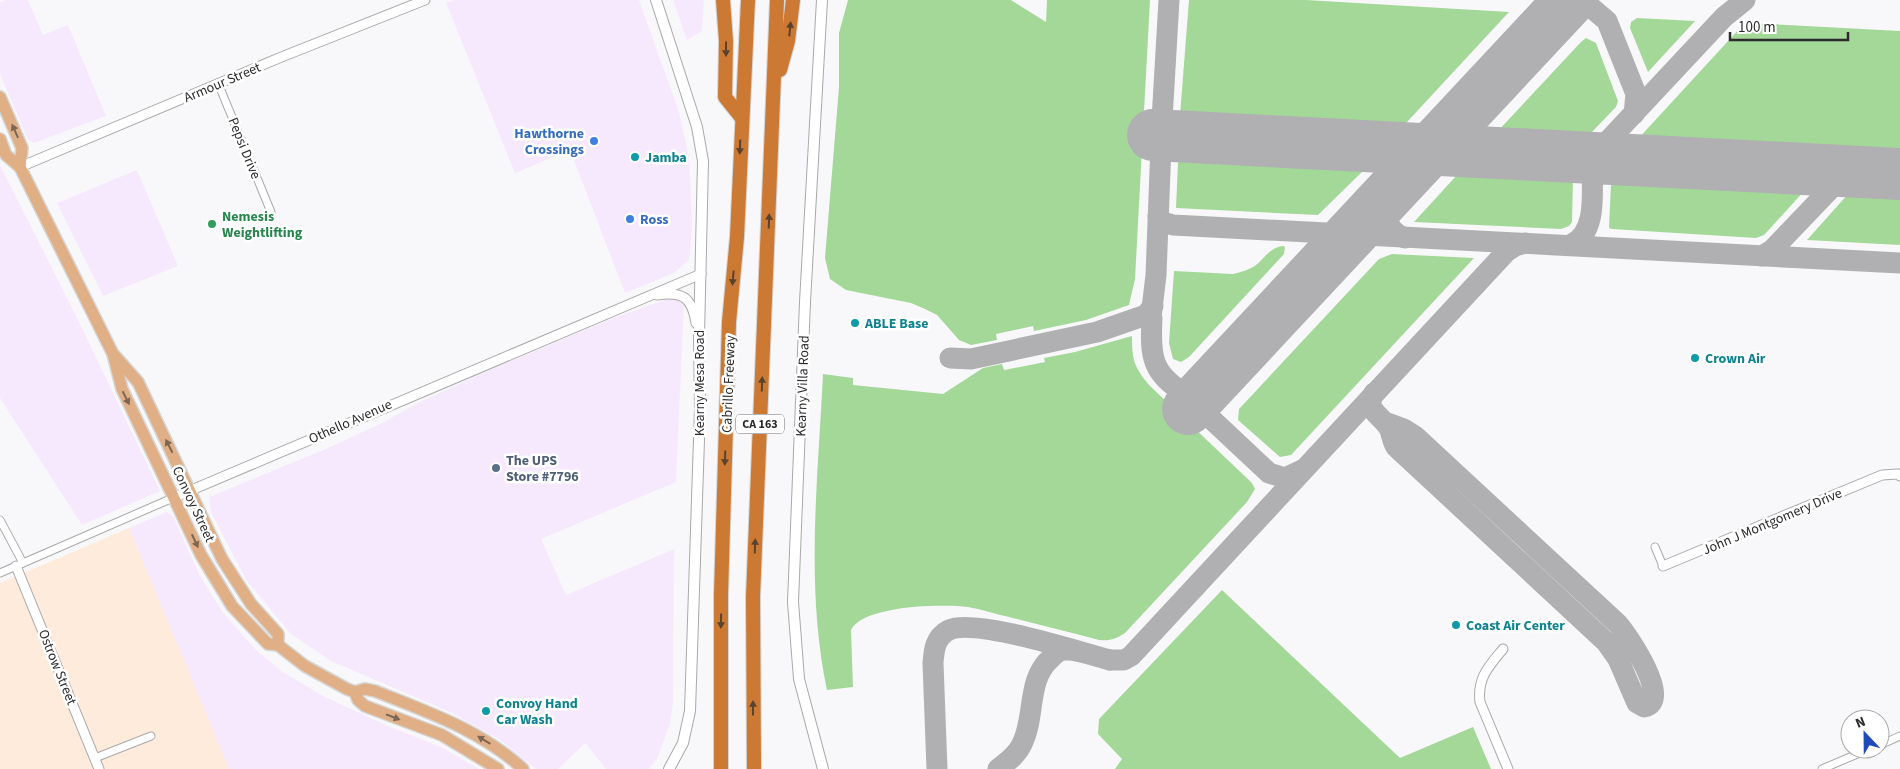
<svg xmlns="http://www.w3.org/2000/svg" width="1900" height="769" viewBox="0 0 1900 769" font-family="'Source Sans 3',sans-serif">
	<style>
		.commercial { fill: #f7e9fd }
		.industrial { fill: #ffebdb }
		.green { fill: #a4d898 }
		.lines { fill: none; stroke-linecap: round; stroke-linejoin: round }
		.taxiway { stroke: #b0b0b2; stroke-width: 21 }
		.runway { stroke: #b0b0b2; stroke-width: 52 }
		.minor-casing { stroke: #a9a9aa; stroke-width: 9 }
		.tertiary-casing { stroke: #a9a9aa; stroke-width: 11 }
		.secondary-casing { stroke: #a9a9aa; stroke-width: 12 }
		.primary-casing { stroke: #d5d5d5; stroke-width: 14 }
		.motorway-casing { stroke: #d5d5d5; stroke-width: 16 }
		.minor { stroke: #fff; stroke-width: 7 }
		.tertiary { stroke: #fff; stroke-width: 9 }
		.secondary { stroke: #fff; stroke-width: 10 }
		.primary { stroke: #e0af85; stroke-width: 11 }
		.motorway { stroke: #cc7933; stroke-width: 14 }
		.oneway { fill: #5b422d }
		.oneway2 { fill: #7c6654 }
		.shop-dot { fill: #3f7fe0; stroke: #fff; stroke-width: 2 }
		.culture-dot { fill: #0f9aa8; stroke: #fff; stroke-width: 2 }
		.leisure-dot { fill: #2e9e5b; stroke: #fff; stroke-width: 2 }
		.service-dot { fill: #5c6f8a; stroke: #fff; stroke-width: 2 }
		.labels { text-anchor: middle; stroke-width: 5; stroke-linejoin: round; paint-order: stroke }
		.shield { fill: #fff; stroke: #6b6b6b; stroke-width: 1 }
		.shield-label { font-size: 12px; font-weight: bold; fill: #2b2b2b }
		.street-label { font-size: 14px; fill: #2b2b2b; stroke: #fff }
		.shop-label { font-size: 14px; font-weight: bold; fill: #366cbe; stroke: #fff; text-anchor: end }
		.culture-label { font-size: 14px; font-weight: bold; fill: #0d838f; stroke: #fff; text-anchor: start }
		.leisure-label { font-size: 14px; font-weight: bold; fill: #27864d; stroke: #fff; text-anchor: start }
		.service-label { font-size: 14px; font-weight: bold; fill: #4e5e75; stroke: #fff; text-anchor: start }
	</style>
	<rect width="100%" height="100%" fill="#f8f8fa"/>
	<g class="commercial">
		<path d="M5,0H28L43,35L68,25L106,116L34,143L28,140L0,74V2Z"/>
		<path d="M454,0H639L679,112L689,157L692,221L690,255L688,261L674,273L625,293L570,150L515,173L446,3Z"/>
		<path d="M673,0H704L702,31L687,40Z"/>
		<path d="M0,165L81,326L160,491L82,525L0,398Z"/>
		<path d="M137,170L178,266L103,296L57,203Z"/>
		<path d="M673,297L684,303L676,482L541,539L566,595L674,549L673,703L670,724L657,759L649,769H606L585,743L558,769H536L500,740L450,712L331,661L291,634L246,580L211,512L209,497L328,448L384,422L416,404L476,376L608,320Z"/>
		<path d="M167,512L173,516L200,576L222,611L254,648L281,671L325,697L386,725L441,747L479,769H229L129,528Z"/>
	</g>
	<path class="industrial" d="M129,528L229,769H0V583Z"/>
	<g class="green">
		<path d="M848,0H1011L1046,22L1047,0H1150L1135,279L1129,305L1086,320L1034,331L1033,326L996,334L997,340L971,345L959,340L937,315L925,309L911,303L846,290L830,279L825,258L839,87V33Z"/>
		<path d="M1189,0H1306L1509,12L1407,122L1393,127L1180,115Z"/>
		<path d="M1637,18L1695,21L1648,72L1630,28L1631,22Z"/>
		<path d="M1750,23L1900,31V153L1637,140L1741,27Z"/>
		<path d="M1586,38L1596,43L1618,101L1616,107L1589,135L1583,137L1496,133L1581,42Z"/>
		<path d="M1182,158L1357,163L1364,164L1366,168L1318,215L1176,208L1178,163Z"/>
		<path d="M1466,171L1573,176L1572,222L1569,226L1561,229L1414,222L1457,175Z"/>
		<path d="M1617,180L1806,189L1764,235L1756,238L1612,229L1609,228L1611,184Z"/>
		<path d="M1854,192L1900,194V245L1807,240L1849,193Z"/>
		<path d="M1283,246L1285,247L1284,254L1189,357L1181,362L1173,359L1169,343L1174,271L1233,274C1241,272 1249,270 1256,265C1266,257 1269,248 1283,246Z"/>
		<path d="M1392,254L1474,258L1291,455L1280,457L1238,420L1239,409L1379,259Z"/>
		<path d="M1132,336C1132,360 1134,367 1150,386L1252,483L1255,489L1247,502L1125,633C1116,639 1110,641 1099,640C1069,632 1039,625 1009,617C995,614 981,609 968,607C942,604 864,605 851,630L853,687L827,690C805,586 818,478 823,374L853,378V385L943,394L983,368L1002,364L1004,370L1045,362L1044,358L1075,352Z"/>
		<path d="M1222,590L1400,758L1473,727L1491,769H1115L1122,759L1098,734L1099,719Z"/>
	</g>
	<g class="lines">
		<g class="taxiway">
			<path d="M1169,0L1162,120L1165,129L1178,136"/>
			<path d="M1557,14L1571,7L1581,6L1593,9L1607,21L1636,94L1634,114"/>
			<path d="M1806,169L1822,177L1826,187L1823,196"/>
			<path d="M1394,190C1383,207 1382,229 1405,238"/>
			<path d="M1158,216L1163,222L1173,225L1900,263"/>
			<path d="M1570,245C1600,233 1591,185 1592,158L1724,17L1745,0"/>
			<path d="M1762,256L1772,250L1839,180L1849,174L1862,172"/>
			<path d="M1151,317L1156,275L1161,145L1168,139L1178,136"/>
			<path d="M1152,318C1150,355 1151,374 1186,394H1200L1210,386L1202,402L1206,414L1269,473L1285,478L1302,470"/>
			<path d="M950,358L971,359L1097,332L1146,315L1153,306"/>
			<path d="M1374,393C1364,410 1381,415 1389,428C1392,434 1392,441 1396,447L1606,642L1618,659L1637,703L1644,707C1673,702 1628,635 1618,624L1415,436L1404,429L1385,422"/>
			<path d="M1110,660H1124L1131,656L1506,252L1515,246L1525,243"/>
			<path d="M937,769L933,663C934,650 935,637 949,630C975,618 1079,652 1110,660C1097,657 1078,649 1065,650C1060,650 1055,654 1051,658C1026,680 1036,716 1022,744C1017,755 1007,762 998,769"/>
		</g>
		<g class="runway">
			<path d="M1153,135L1900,174"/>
			<path d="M1188,409L1570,0"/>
		</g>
		<g class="minor-casing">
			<g id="minor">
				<path d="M218,83L271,212"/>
				<path d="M0,520L23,563"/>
				<path d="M1655,547L1663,566"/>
				<path d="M0,573L175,497"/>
				<path d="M1880,745L1900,736"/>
				<path d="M95,758L151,736"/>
				<path d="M1822,769L1869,749"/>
			</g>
		</g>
		<g class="tertiary-casing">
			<g id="tertiary">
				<path d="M20,167L279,58L425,0"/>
				<path d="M657,295C682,291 692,297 696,323"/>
				<path d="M175,497L701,274"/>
				<path d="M16,566L99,769"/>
				<path d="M1663,566L1882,475L1898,474L1900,476"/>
				<path d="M1503,649C1489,666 1477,678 1480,702L1508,769"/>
			</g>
		</g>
		<g class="secondary-casing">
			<g id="secondary">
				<path d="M656,0L697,127L703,161L699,336L700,409L690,711L683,743L669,769"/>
				<path d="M822,0L805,302L793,602L799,679L823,769"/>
			</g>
		</g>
		<g class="primary-casing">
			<g id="primary">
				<path d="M0,97L22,148L20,167"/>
				<path d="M0,139L6,155L20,167L113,354L122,389L201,555L232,606L268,644L278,645L305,666L347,689L355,692L365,689L375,691C427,712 481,730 523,769"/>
				<path d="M114,355L138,382L222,559L251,604L278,634V645"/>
				<path d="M355,692L358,700L365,706L442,735L498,769"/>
			</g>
		</g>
		<g class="motorway-casing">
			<g id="motorway">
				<path d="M723,0L726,41L725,97L741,117"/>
				<path d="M780,70L788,41L793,0"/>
				<path d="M721,769V595L729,322L737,237L748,0"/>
				<path d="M754,769L753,597L777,0"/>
			</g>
		</g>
		<use href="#minor" class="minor"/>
		<use href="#tertiary" class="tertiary"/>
		<use href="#secondary" class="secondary"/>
		<use href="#primary" class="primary"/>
		<use href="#motorway" class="motorway"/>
	</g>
	<defs><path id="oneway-solid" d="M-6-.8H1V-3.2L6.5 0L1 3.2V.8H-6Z" transform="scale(1.25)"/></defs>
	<g class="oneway">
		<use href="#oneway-solid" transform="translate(790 29) rotate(-84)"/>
		<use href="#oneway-solid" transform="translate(726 49) rotate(90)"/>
		<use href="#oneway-solid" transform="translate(740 147) rotate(92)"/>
		<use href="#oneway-solid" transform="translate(769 221) rotate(-88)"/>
		<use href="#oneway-solid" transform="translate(733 278) rotate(95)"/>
		<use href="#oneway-solid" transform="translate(762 384) rotate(-88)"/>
		<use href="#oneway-solid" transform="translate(725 458) rotate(92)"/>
		<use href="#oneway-solid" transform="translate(755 546) rotate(-88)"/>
		<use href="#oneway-solid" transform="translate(721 621) rotate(91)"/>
		<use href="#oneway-solid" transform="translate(753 708) rotate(-90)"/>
	</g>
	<g class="oneway2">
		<use href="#oneway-solid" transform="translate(15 131) rotate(-114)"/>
		<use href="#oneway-solid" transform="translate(126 398) rotate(63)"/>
		<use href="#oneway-solid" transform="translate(169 446) rotate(-117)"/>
		<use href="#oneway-solid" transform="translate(195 541) rotate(65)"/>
		<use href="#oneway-solid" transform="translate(393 717) rotate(21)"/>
		<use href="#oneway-solid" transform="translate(484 740) rotate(-149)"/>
	</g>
	<g class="shop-dot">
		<circle cx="594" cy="141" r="5"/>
		<circle cx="630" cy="219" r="5"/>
	</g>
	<g class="culture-dot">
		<circle cx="635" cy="157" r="5"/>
		<circle cx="855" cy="323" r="5"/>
		<circle cx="1695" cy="358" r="5"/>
		<circle cx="1456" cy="625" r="5"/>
		<circle cx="486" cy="711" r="5"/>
	</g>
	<circle class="leisure-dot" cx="212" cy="224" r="5"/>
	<circle class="service-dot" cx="496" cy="468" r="5"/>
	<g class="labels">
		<rect class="shield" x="736" y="414.5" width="48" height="19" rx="4"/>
		<g class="shield-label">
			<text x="760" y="428">CA 163</text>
		</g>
		<g class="street-label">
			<text transform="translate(222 82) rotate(-23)" y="5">Armour Street</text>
			<text transform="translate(245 148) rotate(68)" y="5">Pepsi Drive</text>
			<text transform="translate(699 383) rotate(-90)" y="5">Kearny Mesa Road</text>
			<text transform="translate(728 384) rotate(-88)" y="5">Cabrillo Freeway</text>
			<text transform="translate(802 386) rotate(-88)" y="5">Kearny Villa Road</text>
			<text transform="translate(350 421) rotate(-24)" y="5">Othello Avenue</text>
			<text transform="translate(194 504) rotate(65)" y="5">Convoy Street</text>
			<text transform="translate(1772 521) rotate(-23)" y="5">John J Montgomery Drive</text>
			<text transform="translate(58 667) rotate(68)" y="5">Ostrow Street</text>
		</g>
		<g class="shop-label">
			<text x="584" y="138">Hawthorne<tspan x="584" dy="16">Crossings</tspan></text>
			<text x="640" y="224" text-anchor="start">Ross</text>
		</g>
		<g class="culture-label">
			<text x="645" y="162">Jamba</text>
			<text x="865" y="328">ABLE Base</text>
			<text x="1705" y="363">Crown Air</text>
			<text x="1466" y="630">Coast Air Center</text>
			<text x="496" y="708">Convoy Hand<tspan x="496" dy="16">Car Wash</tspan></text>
		</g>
		<g class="leisure-label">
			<text x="222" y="221">Nemesis<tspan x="222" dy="16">Weightlifting</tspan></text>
		</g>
		<g class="service-label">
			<text x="506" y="465">The UPS<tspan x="506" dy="16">Store #7796</tspan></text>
		</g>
	</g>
	<g transform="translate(1865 734) rotate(338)"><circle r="24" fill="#ffffff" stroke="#aaaaaa"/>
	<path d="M0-4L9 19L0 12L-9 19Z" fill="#1f4ab7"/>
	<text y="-8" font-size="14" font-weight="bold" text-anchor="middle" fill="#2b2b2b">N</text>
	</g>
	<path d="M1730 32v8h118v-8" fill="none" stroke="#2b2b2b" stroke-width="2.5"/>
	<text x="1738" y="32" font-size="15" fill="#2b2b2b" stroke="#ffffff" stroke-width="4" paint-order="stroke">100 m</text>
</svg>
